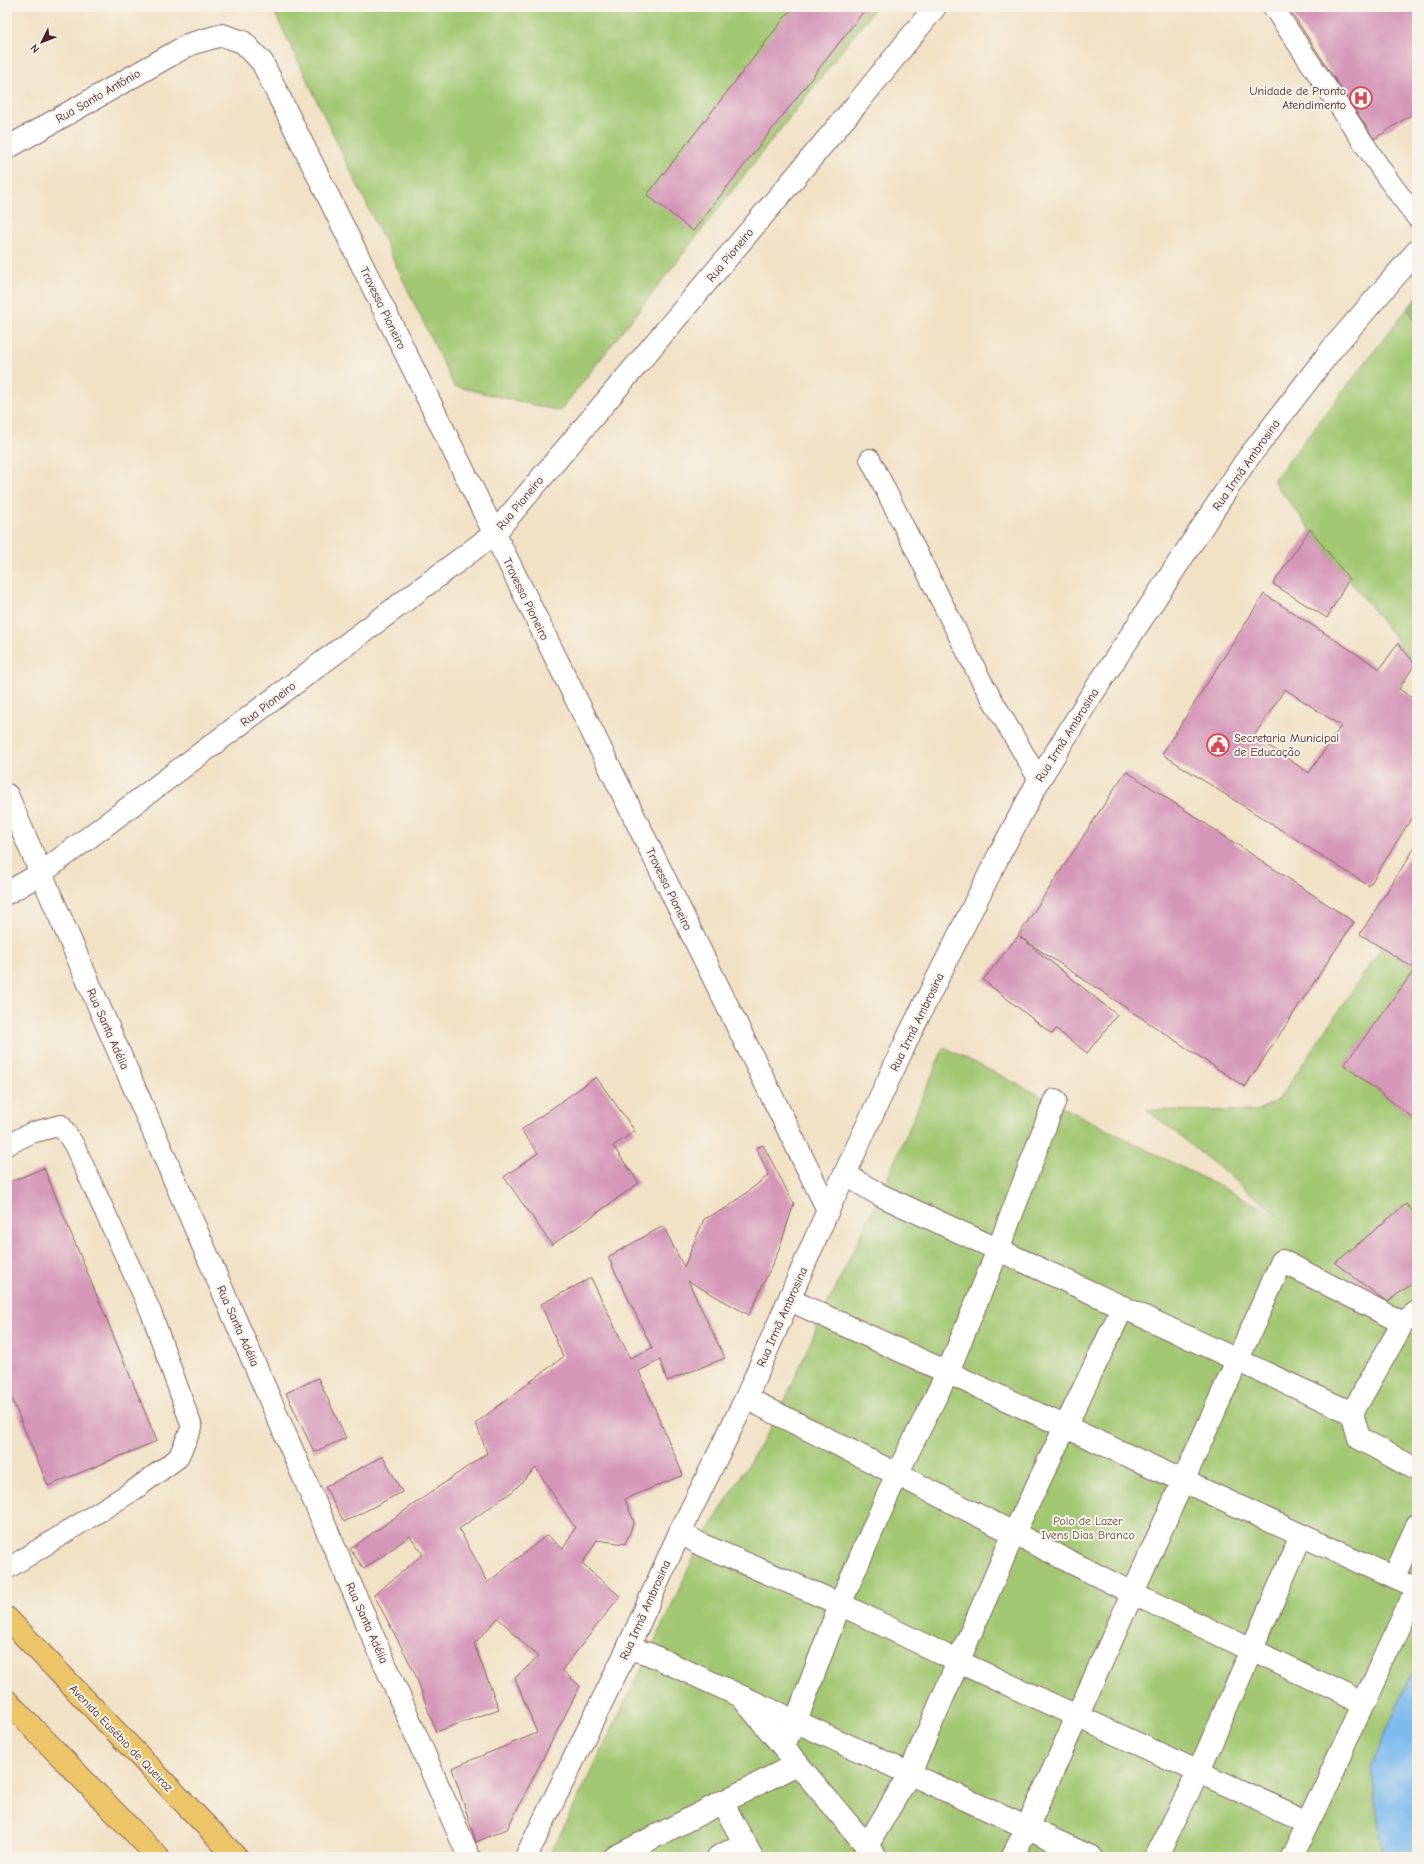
<svg xmlns="http://www.w3.org/2000/svg" width="1424" height="1864" viewBox="0 0 1424 1864" font-family="'Comic Neue',sans-serif">
	<style>
		.green { fill: #a2c772; stroke: #76734e }
		.forest { fill: #81ac64; stroke: #666648 }
		.water { fill: #7bbaef; stroke: #626c8d }
		.building { fill: #d497b8; fill-rule: evenodd }
		.lines { fill: none; stroke-linecap: round; stroke-linejoin: round }
		.service-casing { stroke: #846361; stroke-width: 22 }
		.pedestrian-casing { stroke: #846361; stroke-width: 24 }
		.minor-casing { stroke: #846361; stroke-width: 24 }
		.primary-casing { stroke: #846361; stroke-width: 24 }
		.service { stroke: #fff; stroke-width: 20 }
		.pedestrian { stroke: #fff; stroke-width: 22 }
		.minor { stroke: #fff; stroke-width: 22 }
		.primary { stroke: #edc569; stroke-width: 22 }
		.labels { text-anchor: middle; stroke-width: 4; stroke-linejoin: round; paint-order: stroke }
		.poi-label { font-size: 12px; fill: #4a1f2b; stroke: #f7f3e8; text-anchor: end }
		.street-label { font-size: 12px; fill: #4a1f2b; stroke: #f7f3e8 }
		.park-label { font-size: 12px; fill: #645140; stroke: #f7f3e8 }
	</style>
	<rect width="100%" height="100%" fill="#f7f3e8"/>
	<filter id="ink" filterUnits="userSpaceOnUse"><feTurbulence type="fractalNoise" baseFrequency=".025" numOctaves="2"/><feDisplacementMap in="SourceGraphic" scale="8" xChannelSelector="R" yChannelSelector="G"/><feConvolveMatrix kernelMatrix="1 2 1 2 8 2 1 2 1" color-interpolation-filters="sRGB"/></filter>
	<filter id="wash" filterUnits="userSpaceOnUse"><feTurbulence type="fractalNoise" baseFrequency=".012" numOctaves="4" result="noise"/><feDisplacementMap in="SourceGraphic" scale="16" xChannelSelector="R" yChannelSelector="G"/><feGaussianBlur stdDeviation="0.9" result="paint"/><feColorMatrix in="noise" values="0 0 0 0 0 0 0 0 0 0 0 0 0 0 0 0 0 1.4 0 .05"/><feComposite in="paint" operator="in"/></filter>
	<g filter="url(#wash)">
		<rect width="100%" height="100%" fill="#f1e2c6"/>
		<g class="green">
			<path d="M272,7H876L560,411L454,386Z"/>
			<path d="M1407,309L1417,322V667L1273,481Z"/>
			<path d="M1382,947L1415,969L1344,1065L1417,1121V1668L1412,1673L1371,1766L1383,1857H549L649,1654L700,1544L779,1414L822,1316L880,1195L944,1047L1282,1218L1147,1110L1258,1111L1279,1099Z"/>
		</g>
		<path class="forest" d="M1417,297V322L1407,309Z"/>
		<path class="water" d="M1417,1668V1857H1383L1371,1766L1412,1673Z"/>
		<g id="blocks">
			<g class="building">
				<path d="M793,7H867L693,231L647,195Z"/>
				<path d="M1288,7H1417V111L1374,139Z"/>
				<path d="M1310,529L1349,579L1327,618L1273,584Z"/>
				<path d="M1264,594L1380,669L1398,643L1415,664L1399,689L1417,701V810L1369,886L1162,754ZM1285,689L1341,726L1309,773L1254,736Z"/>
				<path d="M1126,771L1354,922L1245,1087L1020,937L1117,1015L1087,1053L1056,1029L1052,1034L983,980L1018,936Z"/>
				<path d="M1417,844V1121L1344,1065L1415,969L1360,934Z"/>
				<path d="M596,1077L635,1131L613,1146L639,1183L552,1245L504,1177L538,1153L521,1130Z"/>
				<path d="M763,1145L794,1204L778,1252L749,1315L688,1281L725,1358L667,1381L660,1360L639,1371L683,1475L625,1499L634,1522L625,1544L597,1540L582,1564L620,1596L562,1670L580,1686L507,1829L476,1842L452,1768L537,1733L515,1678L538,1657L498,1618L474,1644L499,1709L436,1732L414,1671L374,1595L423,1554L410,1536L364,1569L350,1549L487,1453L476,1423L563,1357L541,1304L591,1278L630,1358L652,1348L608,1257L663,1226L684,1267L704,1219L728,1207L769,1175L756,1148ZM536,1468L575,1528L563,1549L547,1535L487,1583L481,1569L459,1529L513,1491Z"/>
				<path d="M44,1168L157,1441L48,1486L7,1387V1183Z"/>
				<path d="M1406,1204L1417,1216V1280L1387,1302L1335,1263Z"/>
				<path d="M318,1378L346,1438L314,1452L286,1393Z"/>
				<path d="M383,1456L402,1492L344,1522L325,1487Z"/>
			</g>
		</g>
	</g>
	<g filter="url(#ink)">
		<use href="#blocks" fill-opacity="0" stroke="#846361" stroke-width="1"/>
		<g class="lines">
			<g class="service-casing">
				<g id="service">
					<path d="M1273,7L1387,178L1417,218"/>
					<path d="M870,459L981,680L1039,780"/>
					<path d="M7,1145L31,1133L61,1125L74,1145L151,1312L192,1427L178,1458L134,1490L7,1569"/>
				</g>
			</g>
			<g class="pedestrian-casing">
				<g id="pedestrian">
					<path d="M846,1175L880,1195L1352,1413L1403,1323L1417,1312"/>
					<path d="M790,1300L1416,1588"/>
					<path d="M746,1398L1132,1593L1363,1703"/>
					<path d="M1352,1413L1359,1438L1417,1470"/>
					<path d="M680,1532L700,1544L840,1604L959,1662L1308,1822"/>
					<path d="M1394,1578L1417,1525"/>
					<path d="M628,1648L649,1654L1091,1857"/>
					<path d="M744,1700L875,1856"/>
					<path d="M783,1746L796,1721L840,1604L897,1474L947,1374L998,1250L1055,1100"/>
					<path d="M722,1802L752,1857"/>
					<path d="M615,1857L797,1764"/>
					<path d="M718,1857L745,1843"/>
					<path d="M866,1857L867,1846L910,1773L1014,1533L1123,1307"/>
					<path d="M1012,1857L1027,1828L1282,1261L1403,1323"/>
					<path d="M1156,1857L1199,1771L1301,1536"/>
					<path d="M1292,1857L1417,1588"/>
				</g>
			</g>
			<g class="minor-casing">
				<g id="minor">
					<path d="M7,148L190,44L222,35L243,42L262,62L828,1210"/>
					<path d="M7,795L469,1857"/>
					<path d="M7,893L40,874L494,534L856,105L935,7"/>
					<path d="M526,1857L628,1648L680,1532L746,1398L828,1210L911,1031L998,857L1039,780L1087,702L1245,462L1332,349L1417,251"/>
				</g>
			</g>
			<g class="primary-casing">
				<g id="primary">
					<path d="M7,1618L236,1857"/>
					<path d="M7,1701L158,1857"/>
				</g>
			</g>
			<use href="#service" class="service"/>
			<use href="#pedestrian" class="pedestrian"/>
			<use href="#minor" class="minor"/>
			<use href="#primary" class="primary"/>
		</g>
	</g>
	<defs>
		<g id="hospital-ring" transform="scale(1.15)"><circle r="9.5" fill="#f7f3e8" stroke="#d1495b" stroke-width="1.5"/><path d="M-5-5h3v3.5h4V-5h3V5h-3V1.5h-4V5h-3Z" fill="#d1495b"/></g>
		<g id="civic-ring" transform="scale(1.15)"><circle r="9.5" fill="#f7f3e8" stroke="#d1495b" stroke-width="1.5"/><path d="M-.6-6.5H3V-4.5H.6V-3L4-1V1h2V6H-6V1h2V-1L-.6-3ZM-1.2 2.5V6h2.4V2.5Z" fill="#d1495b"/></g>
	</defs>
	<g fill-rule="evenodd">
		<use href="#hospital-ring" x="1361" y="98"/>
		<use href="#civic-ring" x="1218" y="745"/>
	</g>
	<g class="labels">
		<g class="poi-label">
			<text x="1346" y="95">Unidade de Pronto<tspan x="1346" dy="14">Atendimento</tspan></text>
			<text x="1234" y="742" text-anchor="start">Secretaria Municipal<tspan x="1234" dy="14">de Educação</tspan></text>
		</g>
		<g class="street-label">
			<text transform="translate(98 96) rotate(-30)" y="4">Rua Santo Antônio</text>
			<text transform="translate(730 255) rotate(-50)" y="4">Rua Pioneiro</text>
			<text transform="translate(383 308) rotate(64)" y="4">Travessa Pioneiro</text>
			<text transform="translate(1246 465) rotate(-55)" y="4">Rua Irmã Ambrosina</text>
			<text transform="translate(520 503) rotate(-50)" y="4">Rua Pioneiro</text>
			<text transform="translate(526 599) rotate(64)" y="4">Travessa Pioneiro</text>
			<text transform="translate(268 704) rotate(-37)" y="4">Rua Pioneiro</text>
			<text transform="translate(1067 735) rotate(-58)" y="4">Rua Irmã Ambrosina</text>
			<text transform="translate(669 889) rotate(64)" y="4">Travessa Pioneiro</text>
			<text transform="translate(917 1022) rotate(-64)" y="4">Rua Irmã Ambrosina</text>
			<text transform="translate(108 1029) rotate(66)" y="4">Rua Santa Adélia</text>
			<text transform="translate(782 1317) rotate(-66)" y="4">Rua Irmã Ambrosina</text>
			<text transform="translate(238 1326) rotate(66)" y="4">Rua Santa Adélia</text>
			<text transform="translate(645 1610) rotate(-66)" y="4">Rua Irmã Ambrosina</text>
			<text transform="translate(367 1623) rotate(66)" y="4">Rua Santa Adélia</text>
			<text transform="translate(121 1738) rotate(46)" y="4">Avenida Eusébio de Queiroz</text>
		</g>
		<g class="park-label">
			<text x="1088" y="1525">Polo de Lazer<tspan x="1088" dy="14">Ivens Dias Branco</tspan></text>
		</g>
	</g>
	<rect width="1424" height="1864" fill="none" stroke="#f7f3e8" stroke-width="24"/>
	<g transform="translate(42 42) rotate(227)" stroke="#f7f3e8" stroke-width="3" paint-order="stroke">
	<path d="M0-3L7 15L0 10L-7 15Z" fill="#4a1f2b"/>
	<text y="-6" font-size="11" font-weight="bold" text-anchor="middle" fill="#4a1f2b">N</text>
	</g>
</svg>
